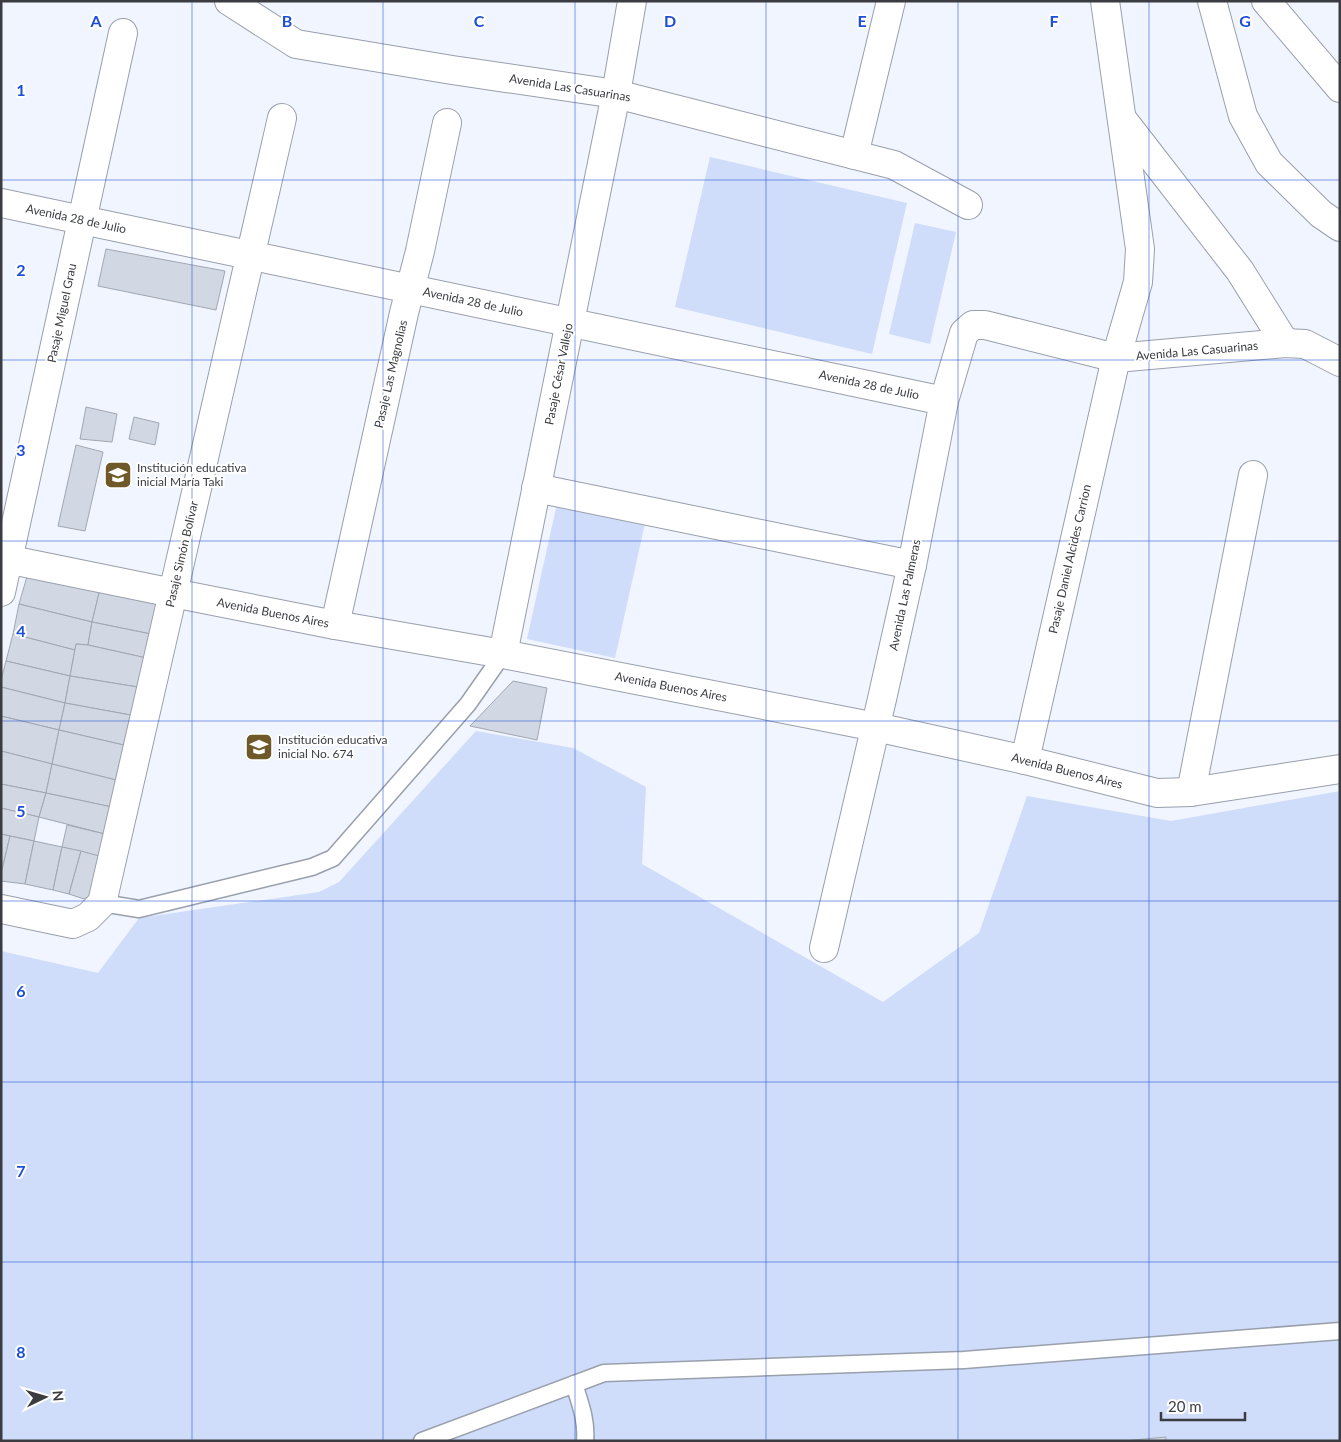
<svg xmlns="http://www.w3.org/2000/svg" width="1341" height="1442" viewBox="0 0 1341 1442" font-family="Lato,sans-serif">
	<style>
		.green { fill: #cfddfa }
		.building { fill: #d1d7e3; stroke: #a1a7b2 }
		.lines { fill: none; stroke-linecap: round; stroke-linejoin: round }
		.service-casing { stroke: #999fab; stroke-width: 19 }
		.minor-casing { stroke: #999fab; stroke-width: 30 }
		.tertiary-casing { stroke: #999fab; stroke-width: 30 }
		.service { stroke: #fff; stroke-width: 16 }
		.minor { stroke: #fff; stroke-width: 28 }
		.tertiary { stroke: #fff; stroke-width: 28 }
		.grid { fill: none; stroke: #1d4ed8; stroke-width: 1; stroke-opacity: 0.55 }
		.labels { text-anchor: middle; stroke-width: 4; stroke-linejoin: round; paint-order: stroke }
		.street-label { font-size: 12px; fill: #3a3c41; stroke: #fff }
		.poi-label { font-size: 12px; fill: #3a3c41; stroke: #fff; text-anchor: start }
		.grid-label { font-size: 16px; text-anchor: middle; font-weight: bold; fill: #1d4ed8; stroke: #fff; stroke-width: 4; stroke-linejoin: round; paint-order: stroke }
	</style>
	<rect width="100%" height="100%" fill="#f0f5ff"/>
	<g class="green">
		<path d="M710,157L907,203L872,354L675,307Z"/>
		<path d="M915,223L956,232L930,344L889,334Z"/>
		<path d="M558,499L646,519L615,658L527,639Z"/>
		<path d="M476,731L573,748L646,787L642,864L883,1002L979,933L1027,796L1171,821L1340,791V1441H1V951L98,973L139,918L319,892L339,882Z"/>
	</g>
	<g class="building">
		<path d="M106,249L225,271L216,310L98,286Z"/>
		<path d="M86,407L117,414L112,442L80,439Z"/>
		<path d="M134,417L159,423L155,445L129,439Z"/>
		<path d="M76,445L103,452L85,531L58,526Z"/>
		<path d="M28,573L100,589L92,622L19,604Z"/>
		<path d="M100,589L164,601L156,635L92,622Z"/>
		<path d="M19,604L92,622L88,645L76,644L75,650L13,634Z"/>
		<path d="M92,622L156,635L151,659L88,645Z"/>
		<path d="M13,634L75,650L70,676L6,661Z"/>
		<path d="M76,644L88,645L151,659L144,688L70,676Z"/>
		<path d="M6,661L70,676L65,703L1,687V680Z"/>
		<path d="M70,676L144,688L136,716L65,703Z"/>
		<path d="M513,681L547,688L537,740L470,726Z"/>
		<path d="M1,687L65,703L59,730L1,716Z"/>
		<path d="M65,703L136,716L128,746L59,730Z"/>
		<path d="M1,716L59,730L52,764L1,751Z"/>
		<path d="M59,730L128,746L120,781L52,764Z"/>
		<path d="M1,751L52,764L46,793L1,784Z"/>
		<path d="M52,764L120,781L112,807L46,793Z"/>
		<path d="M1,784L46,793L39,817L1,808Z"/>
		<path d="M46,793L112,807L105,834L39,817Z"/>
		<path d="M1,808L39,817L34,841L1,834Z"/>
		<path d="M67,825L105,834L99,856L62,847Z"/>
		<path d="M1,834L10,836L1,874Z"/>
		<path d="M10,836L34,841L25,884L1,881V874Z"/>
		<path d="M34,841L62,847L53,890L25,884Z"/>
		<path d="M62,847L81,851L69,894L53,890Z"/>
		<path d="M81,851L99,856L90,896L84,899L69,894Z"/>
		<path d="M1166,1437V1441H1123Z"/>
	</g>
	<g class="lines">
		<g class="service-casing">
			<g id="service">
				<path d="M102,903L139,909L312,867L333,858L468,704L503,654"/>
				<path d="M574,1384C580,1403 587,1421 585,1441"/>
				<path d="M422,1441L604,1373L964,1360L1340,1331"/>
			</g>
		</g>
		<g class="minor-casing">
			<g id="minor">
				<path d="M229,1L296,44L452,70L616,94L894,165L968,205"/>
				<path d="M1212,1L1243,116L1269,163L1321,214L1340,227"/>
				<path d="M1266,1L1340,88"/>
				<path d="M1123,120L1240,271L1285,343"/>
				<path d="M854,155L891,1"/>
				<path d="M1,203L944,401"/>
				<path d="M536,488L912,565"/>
				<path d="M1,558L173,593L282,118"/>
				<path d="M1,592L123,33"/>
				<path d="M335,625L404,313L420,251L447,123"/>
				<path d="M503,654L616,94L632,1"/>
				<path d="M1025,760L1116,358L1138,282L1140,249L1105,1"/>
				<path d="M1191,792L1253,475"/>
				<path d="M824,948L882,699L912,565L944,401L964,333L973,325H985L1116,358L1285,343L1305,344L1340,362"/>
			</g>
		</g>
		<g class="tertiary-casing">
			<path id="tertiary" d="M1,909L73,924L88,917L102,903L173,593L335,625L503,654L876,727L1025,760L1157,793L1191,792L1340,769"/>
		</g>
		<use href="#service" class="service"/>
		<use href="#minor" class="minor"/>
		<use href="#tertiary" class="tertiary"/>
	</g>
	<path class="grid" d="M192,1V1441M383,1V1441M575,1V1441M766,1V1441M958,1V1441M1149,1V1441M1,180H1340M1,360H1340M1,541H1340M1,721H1340M1,901H1340M1,1082H1340M1,1262H1340"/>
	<defs>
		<g id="school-square" transform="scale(1.4375)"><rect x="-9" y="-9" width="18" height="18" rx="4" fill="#6f5928" stroke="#fff"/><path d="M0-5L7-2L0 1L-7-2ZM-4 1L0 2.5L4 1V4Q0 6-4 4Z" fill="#fff"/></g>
	</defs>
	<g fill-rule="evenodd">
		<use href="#school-square" x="118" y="475"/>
		<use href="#school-square" x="259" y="747"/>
	</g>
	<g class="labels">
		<g class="street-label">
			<text transform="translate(570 88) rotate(9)" y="4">Avenida Las Casuarinas</text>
			<text transform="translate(76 219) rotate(12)" y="4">Avenida 28 de Julio</text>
			<text transform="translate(473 302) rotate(12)" y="4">Avenida 28 de Julio</text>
			<text transform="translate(62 313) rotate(-78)" y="4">Pasaje Miguel Grau</text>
			<text transform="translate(1197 351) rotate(-5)" y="4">Avenida Las Casuarinas</text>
			<text transform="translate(391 374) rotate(-77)" y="4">Pasaje Las Magnolias</text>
			<text transform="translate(559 374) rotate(-79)" y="4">Pasaje César Vallejo</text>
			<text transform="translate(869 385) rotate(12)" y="4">Avenida 28 de Julio</text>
			<text transform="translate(182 554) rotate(-77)" y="4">Pasaje Simón Bolívar</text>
			<text transform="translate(1070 559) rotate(-77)" y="4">Pasaje Daniel Alcides Carrion</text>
			<text transform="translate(905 595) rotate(-78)" y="4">Avenida Las Palmeras</text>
			<text transform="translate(273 613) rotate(11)" y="4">Avenida Buenos Aires</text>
			<text transform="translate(671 687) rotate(11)" y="4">Avenida Buenos Aires</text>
			<text transform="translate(1067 771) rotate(14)" y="4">Avenida Buenos Aires</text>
		</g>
		<g class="poi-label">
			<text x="137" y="472">Institución educativa<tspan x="137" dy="14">inicial María Taki</tspan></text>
			<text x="278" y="744">Institución educativa<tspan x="278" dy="14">inicial No. 674</tspan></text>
		</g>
	</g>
	<g class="grid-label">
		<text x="96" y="27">A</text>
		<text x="287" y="27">B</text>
		<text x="479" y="27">C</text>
		<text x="670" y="27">D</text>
		<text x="862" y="27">E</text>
		<text x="1054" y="27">F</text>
		<text x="1245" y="27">G</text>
		<text x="21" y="96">1</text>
		<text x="21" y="276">2</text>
		<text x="21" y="456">3</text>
		<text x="21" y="637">4</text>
		<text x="21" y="817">5</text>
		<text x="21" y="997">6</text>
		<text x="21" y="1177">7</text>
		<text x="21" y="1358">8</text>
	</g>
	<rect width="1341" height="1442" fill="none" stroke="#3a3c41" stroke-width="5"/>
	<g transform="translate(45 1397) rotate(85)" stroke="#ffffff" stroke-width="4" paint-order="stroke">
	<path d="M0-4L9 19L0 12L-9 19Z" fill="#3a3c41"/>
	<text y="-8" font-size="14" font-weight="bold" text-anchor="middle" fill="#3a3c41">N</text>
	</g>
	<path d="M1161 1412v8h84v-8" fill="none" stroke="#3a3c41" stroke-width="2.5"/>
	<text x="1168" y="1412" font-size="15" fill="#3a3c41" stroke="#ffffff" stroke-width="4" paint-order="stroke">20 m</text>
</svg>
